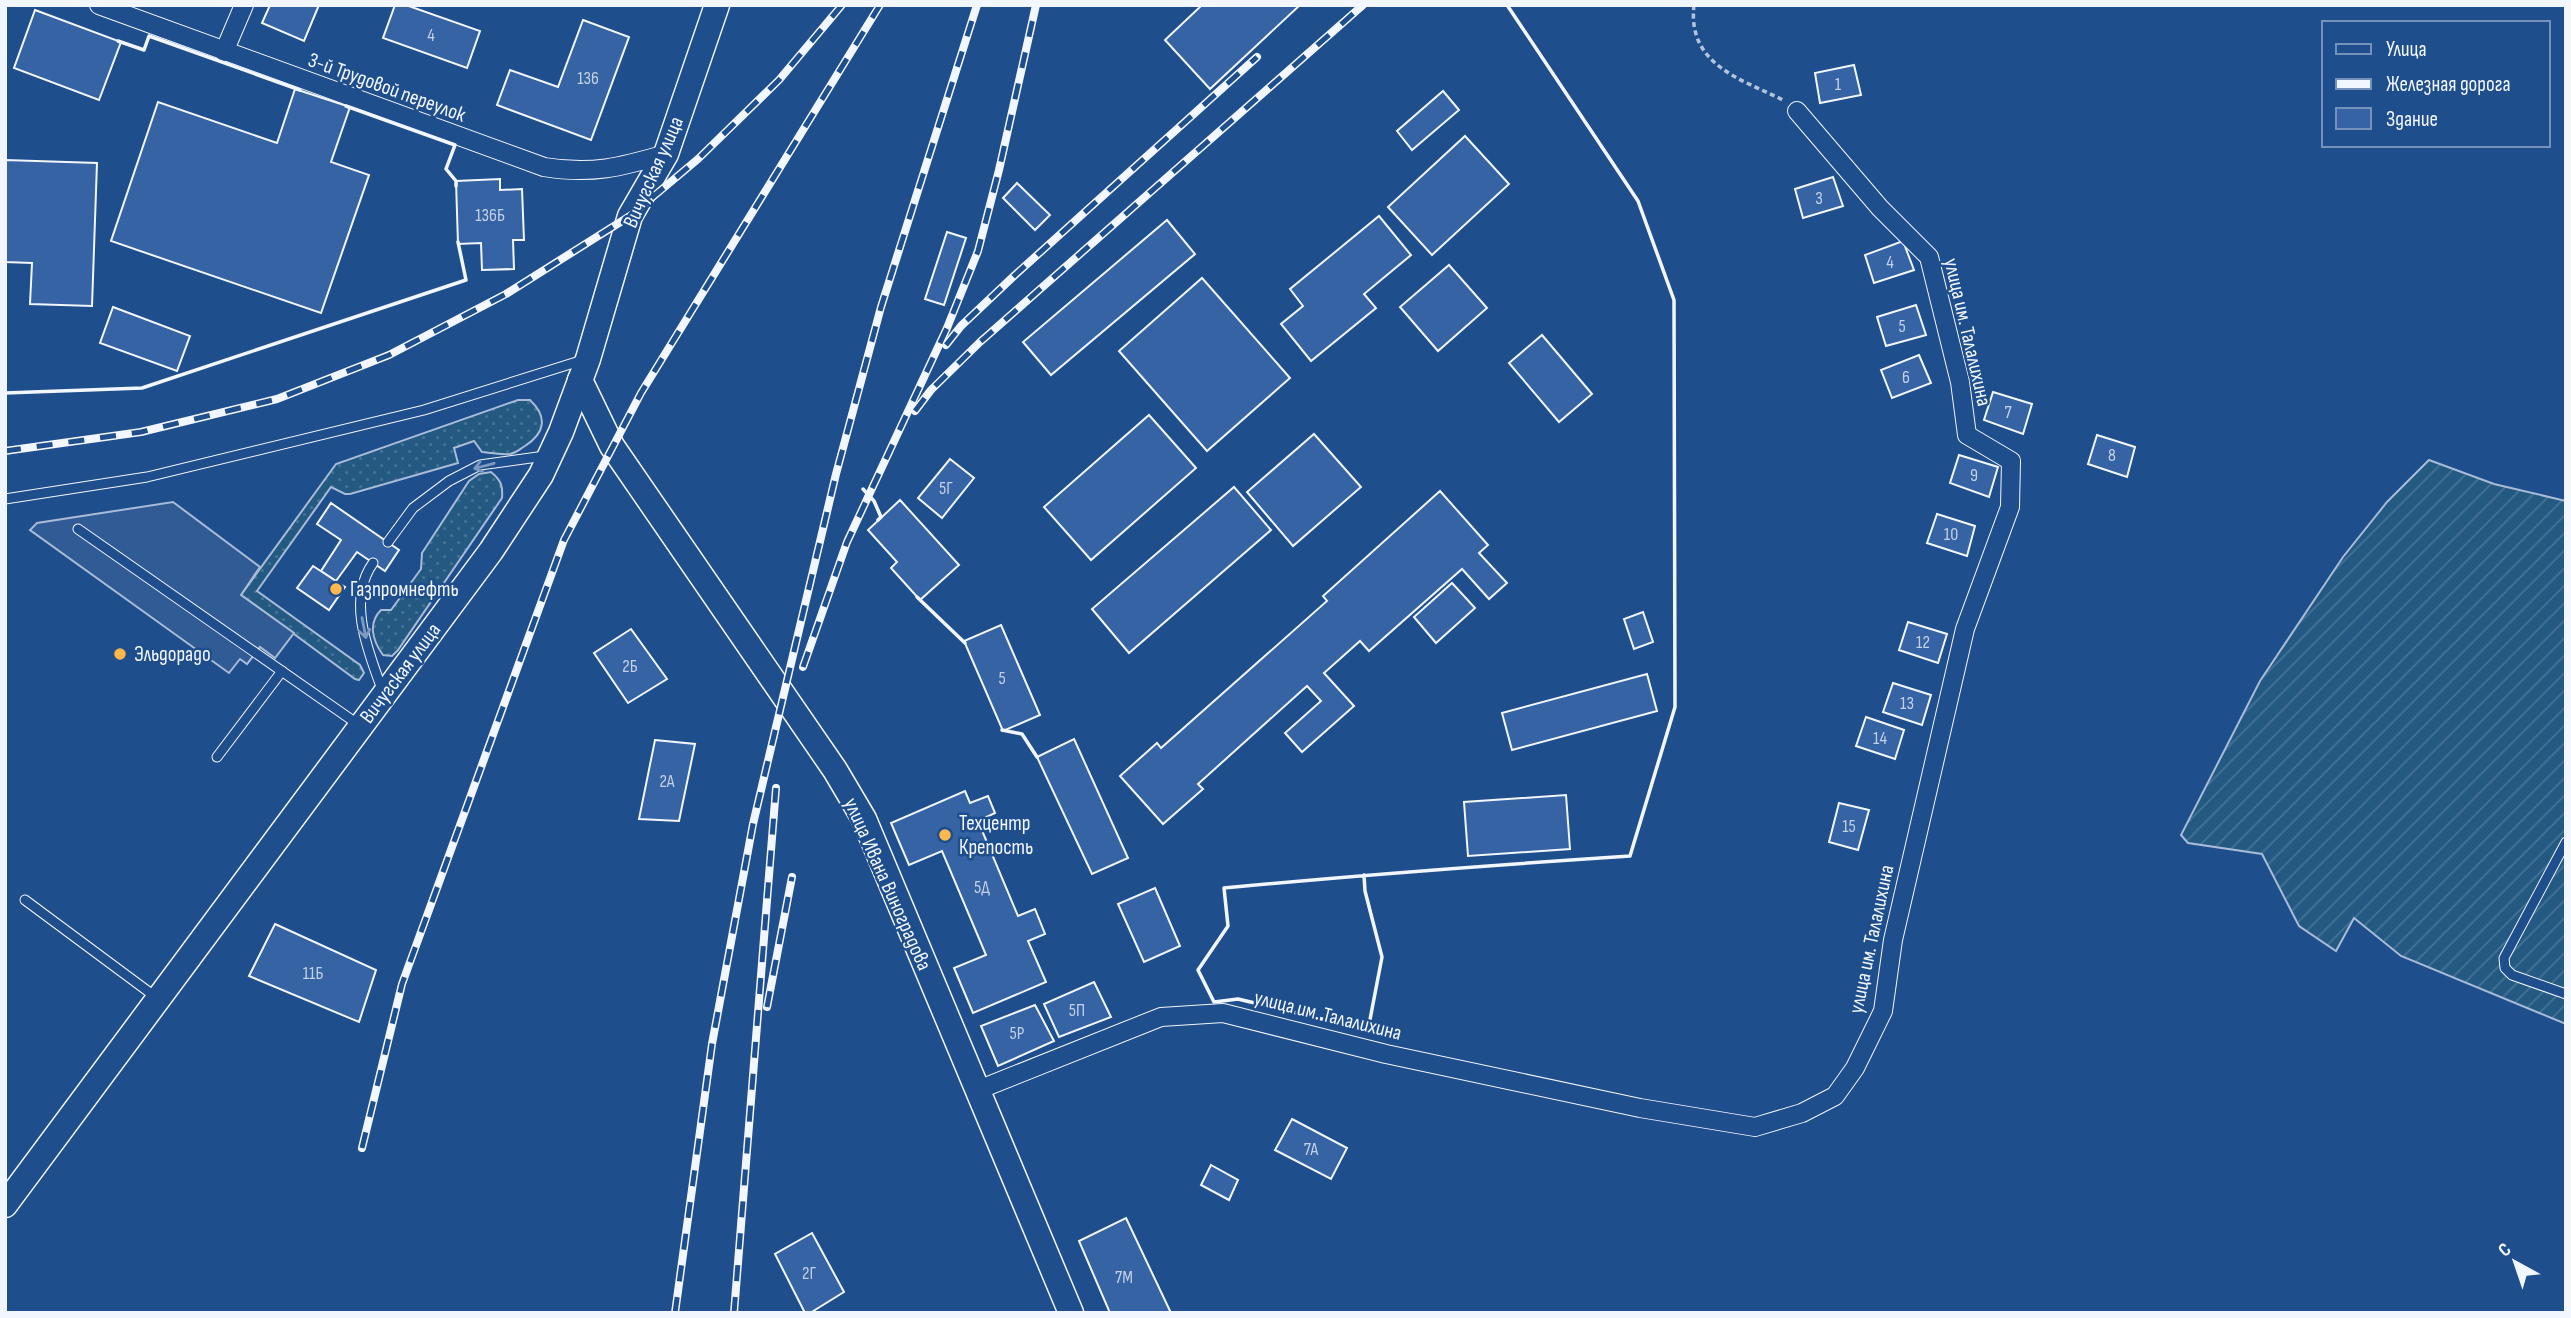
<svg xmlns="http://www.w3.org/2000/svg" width="2571" height="1318" viewBox="0 0 2571 1318" font-family="'Sofia Sans Condensed',sans-serif">
	<style>
		.grass { fill: url(#grass-dots); stroke: #a8bbd7; stroke-width: 2 }
		.garden { fill: url(#garden-furrows); stroke: #a8bbd7; stroke-width: 2 }
		.parking { fill: #305b95; stroke: #a8bbd7; stroke-width: 2 }
		.building { fill: #3563a3; stroke: #f2f6ff; stroke-width: 2 }
		.lines { fill: none; stroke-linecap: round; stroke-linejoin: round }
		.lane-casing { stroke: #f2f6ff; stroke-width: 11 }
		.street-casing { stroke: #f2f6ff; stroke-width: 20 }
		.secondary-casing { stroke: #f2f6ff; stroke-width: 27 }
		.path { stroke: #b3c4dc; stroke-width: 3.5; stroke-dasharray: 5 3.5; stroke-linecap: butt }
		.lane { stroke: #1f4e8c; stroke-width: 9 }
		.street { stroke: #1f4e8c; stroke-width: 18 }
		.secondary { stroke: #1f4e8c; stroke-width: 24 }
		.rail-casing { stroke: #f2f6ff; stroke-width: 8 }
		.rail { stroke: #1f4e8c; stroke-width: 5; stroke-dasharray: 16; stroke-linecap: butt }
		.wall { stroke: #f2f6ff; stroke-width: 3.5 }
		.oneway { stroke: #7e9ac0 }
		.poi-dot { fill: #ffb74d; stroke: #1f4e8c; stroke-width: 2.5 }
		.labels { text-anchor: middle; stroke-width: 5; stroke-linejoin: round; paint-order: stroke }
		.number-label { font-size: 18px; fill: #c3d1e8 }
		.street-label { font-size: 21px; fill: #f2f6ff; stroke: #1f4e8c }
		.poi-label { font-size: 21px; fill: #f2f6ff; stroke: #1f4e8c; text-anchor: start }
	</style>
	<defs>
		<pattern id="grass-dots" width="8" height="8" patternUnits="userSpaceOnUse" patternTransform="scale(1.75)"><rect width="8" height="8" fill="#245a82"/><path d="M2 2h.1M6 6h.1" fill="none" stroke="#447295" stroke-width="1.8" stroke-linecap="round"/></pattern>
		<pattern id="garden-furrows" width="10" height="10" patternUnits="userSpaceOnUse" patternTransform="scale(1.75)"><rect width="10" height="10" fill="#245a82"/><path d="M-1 1l2-2M0 10L10 0M9 11l2-2" fill="none" stroke="#447295"/></pattern>
	</defs>
	<rect width="100%" height="100%" fill="#1f4e8c"/>
	<g class="grass">
		<path d="M518,400H530C548,417 545,433 525,446C520,449 516,453 510,454C501,455 491,453 482,452L474,441L454,448L458,463L350,494H345L331,487L257,591L360,665L364,673L359,680L355,679L241,595L336,464Z"/>
		<path d="M491,472C501,480 503,486 502,498L398,650L392,656L383,655C372,640 368,623 381,610H391L421,569L422,553L469,481L479,474Z"/>
	</g>
	<path class="garden" d="M2429,460L2494,484L2566,501V1024L2401,956L2354,918L2336,951L2299,926L2262,854L2188,843L2181,835L2260,681L2343,557L2387,502Z"/>
	<path class="parking" d="M173,502L260,567L241,595L294,633L275,658L260,647L247,664L240,659L229,673L30,530L37,523Z"/>
	<g class="building">
		<path d="M270,5H319L304,41L262,23Z"/>
		<path d="M395,5H406L480,31L467,68L383,38Z"/>
		<path d="M1202,5H1300L1210,89L1165,40Z"/>
		<path d="M35,10L121,42L99,100L14,68Z"/>
		<path d="M583,20L629,37L591,140L497,105L510,70L558,87Z"/>
		<path d="M1854,65L1861,95L1820,103L1815,73Z"/>
		<path d="M295,89L350,107L331,162L369,175L321,313L111,241L158,102L277,143Z"/>
		<path d="M1443,91L1459,110L1412,150L1397,131Z"/>
		<path d="M1465,136L1509,184L1432,255L1388,207Z"/>
		<path d="M5,160L97,163L92,306L30,304L32,263L5,262Z"/>
		<path d="M1833,177L1843,206L1803,218L1795,189Z"/>
		<path d="M500,179V190L522,189L524,240H513L514,269L482,270L481,243L458,244L456,181Z"/>
		<path d="M1017,183L1050,215L1035,230L1003,198Z"/>
		<path d="M1379,216L1411,255L1364,294L1376,308L1311,361L1281,324L1303,306L1290,289Z"/>
		<path d="M1167,220L1195,254L1051,375L1023,342Z"/>
		<path d="M947,232L966,238L944,305L925,299Z"/>
		<path d="M1903,241L1914,270L1874,283L1865,255Z"/>
		<path d="M1449,265L1487,308L1438,351L1400,307Z"/>
		<path d="M1202,278L1290,378L1207,451L1119,351Z"/>
		<path d="M1916,305L1926,335L1886,346L1877,317Z"/>
		<path d="M113,307L190,336L177,371L100,343Z"/>
		<path d="M1542,335L1592,394L1559,422L1509,363Z"/>
		<path d="M1919,355L1931,383L1892,398L1881,370Z"/>
		<path d="M1993,392L2032,404L2023,434L1984,420Z"/>
		<path d="M1149,415L1196,468L1091,560L1044,507Z"/>
		<path d="M1314,434L1361,487L1293,546L1247,492Z"/>
		<path d="M2097,435L2135,447L2127,477L2088,464Z"/>
		<path d="M1959,455L1998,467L1989,497L1950,483Z"/>
		<path d="M950,459L974,478L942,518L918,498Z"/>
		<path d="M1234,487L1271,530L1129,653L1092,609Z"/>
		<path d="M1440,491L1488,545L1479,553L1507,583L1489,599L1462,569L1369,651L1360,641L1324,673L1354,706L1302,752L1285,733L1321,701L1307,686L1198,784L1203,789L1163,824L1120,776L1157,743L1161,748L1327,601L1323,596Z"/>
		<path d="M900,500L959,565L920,600L891,568L897,562L868,530Z"/>
		<path d="M331,503L399,550L385,571L357,552L336,581L321,571L341,540L317,524Z"/>
		<path d="M1937,514L1975,526L1967,556L1927,543Z"/>
		<path d="M313,566L345,587L329,610L297,588Z"/>
		<path d="M1452,583L1475,608L1436,643L1414,617Z"/>
		<path d="M1643,612L1653,642L1634,649L1624,619Z"/>
		<path d="M1908,622L1947,634L1938,663L1899,650Z"/>
		<path d="M1001,625L1040,715L1003,731L964,641Z"/>
		<path d="M631,629L667,679L628,703L594,653Z"/>
		<path d="M1647,674L1657,711L1512,750L1502,713Z"/>
		<path d="M1893,683L1931,695L1922,725L1883,712Z"/>
		<path d="M1866,717L1904,730L1895,759L1856,746Z"/>
		<path d="M1074,739L1128,858L1092,874L1037,757Z"/>
		<path d="M655,740L695,744L679,821L639,819Z"/>
		<path d="M965,791L970,803L988,796L995,813L978,821L1018,916L1035,909L1045,934L1028,941L1046,982L973,1013L954,968L986,955L942,851L909,865L891,823Z"/>
		<path d="M1566,795L1570,849L1468,856L1464,802Z"/>
		<path d="M1839,803L1869,810L1858,850L1829,842Z"/>
		<path d="M1155,888L1180,946L1144,962L1118,904Z"/>
		<path d="M275,924L376,970L359,1022L249,976Z"/>
		<path d="M1094,982L1111,1017L1059,1037L1044,1004Z"/>
		<path d="M1035,1005L1054,1041L998,1066L981,1026Z"/>
		<path d="M1292,1119L1347,1148L1331,1179L1275,1150Z"/>
		<path d="M1211,1165L1238,1180L1229,1200L1201,1185Z"/>
		<path d="M1126,1218L1171,1313H1110L1079,1241Z"/>
		<path d="M812,1233L844,1292L810,1313H805L775,1254Z"/>
	</g>
	<g class="lines">
		<g class="lane-casing">
			<g id="lane">
				<path d="M5,499L147,477L424,410L583,360"/>
				<path d="M78,529L359,725"/>
				<path d="M388,542L413,508L449,481L480,465L545,456"/>
				<path d="M373,563C346,601 369,653 383,692"/>
				<path d="M217,757L282,671"/>
				<path d="M2566,842L2504,958L2505,968L2512,975L2566,994"/>
				<path d="M25,900L157,998"/>
			</g>
		</g>
		<g class="street-casing">
			<g id="street">
				<path d="M99,5L544,167C592,175 621,167 666,154"/>
				<path d="M224,52L244,5"/>
				<path d="M978,1090L1161,1017L1223,1013L1386,1054L1640,1108L1755,1127L1802,1113L1835,1096L1855,1068L1883,1011L1893,940L1965,629L2010,507L2011,461L1967,435L1960,382L1929,257L1880,208L1797,111"/>
			</g>
		</g>
		<g class="secondary-casing">
			<g id="secondary">
				<path d="M580,380L612,446L835,770L864,819L1071,1313"/>
				<path d="M5,1205L491,551L541,475L561,432L588,359L630,216L666,154L717,5"/>
			</g>
		</g>
		<path class="path" d="M1694,5C1687,65 1741,79 1785,101"/>
		<use href="#lane" class="lane"/>
		<use href="#street" class="street"/>
		<use href="#secondary" class="secondary"/>
		<g class="rail-casing">
			<g id="rail">
				<path d="M946,345L961,326L1015,275L1257,57"/>
				<path d="M915,411L931,390L980,342L1363,5"/>
				<path d="M5,451L141,432L277,399L389,355L506,294L630,216L698,159L779,80L842,5"/>
				<path d="M803,667L847,542L947,328L978,251L999,170L1036,5"/>
				<path d="M767,1007L792,877"/>
				<path d="M362,1148L402,984L564,540L641,393L880,5"/>
				<path d="M675,1313L712,1044L753,824L836,474L881,307L977,5"/>
				<path d="M734,1313L776,788"/>
			</g>
		</g>
		<use href="#rail" class="rail"/>
		<g class="wall">
			<path d="M118,41L144,50L149,36L300,90"/>
			<path d="M346,106L455,145L446,169L456,181V186"/>
			<path d="M5,393L142,388L466,280L458,242"/>
			<path d="M863,489L874,501L881,517L878,520"/>
			<path d="M917,597L965,643"/>
			<path d="M1002,730L1022,734L1037,757"/>
			<path d="M1364,875L1365,891L1382,957L1368,1030L1238,999L1214,1002L1198,970L1228,926L1224,888C1359,875 1494,865 1630,856L1675,707L1674,300L1638,201L1507,5"/>
		</g>
	</g>
	<defs><path id="oneway-shaft" d="M-6 0H5M1.5-3L5.5 0L1.5 3" fill="none" stroke-width="1.6" stroke-linecap="round" stroke-linejoin="round" transform="scale(1.75)"/></defs>
	<g class="oneway">
		<use href="#oneway-shaft" transform="translate(484 466) rotate(165)"/>
		<use href="#oneway-shaft" transform="translate(364 628) rotate(79)"/>
	</g>
	<g class="poi-dot">
		<circle cx="336" cy="589" r="7"/>
		<circle cx="120" cy="654" r="7"/>
		<circle cx="945" cy="835" r="7"/>
	</g>
	<g class="labels">
		<g class="number-label">
			<text x="431" y="41">4</text>
			<text x="588" y="84">136</text>
			<text x="1838" y="90">1</text>
			<text x="1819" y="204">3</text>
			<text x="490" y="221">136Б</text>
			<text x="1890" y="268">4</text>
			<text x="1902" y="332">5</text>
			<text x="1906" y="383">6</text>
			<text x="2008" y="418">7</text>
			<text x="2112" y="461">8</text>
			<text x="1974" y="481">9</text>
			<text x="946" y="494">5Г</text>
			<text x="1951" y="540">10</text>
			<text x="1923" y="648">12</text>
			<text x="630" y="672">2Б</text>
			<text x="1002" y="684">5</text>
			<text x="1907" y="709">13</text>
			<text x="1880" y="744">14</text>
			<text x="667" y="787">2А</text>
			<text x="1849" y="832">15</text>
			<text x="982" y="893">5Д</text>
			<text x="313" y="979">11Б</text>
			<text x="1077" y="1016">5П</text>
			<text x="1017" y="1039">5Р</text>
			<text x="1311" y="1155">7А</text>
			<text x="809" y="1279">2Г</text>
			<text x="1124" y="1283">7М</text>
		</g>
		<g class="street-label">
			<text transform="translate(387 87) rotate(20)" y="7">3-й Трудовой переулок</text>
			<text transform="translate(653 172) rotate(-66)" y="7">Вичугская улица</text>
			<text transform="translate(1968 332) rotate(77)" y="7">улица им. Талалихина</text>
			<text transform="translate(400 673) rotate(-53)" y="7">Вичугская улица</text>
			<text transform="translate(888 884) rotate(66)" y="7">улица Ивана Виноградова</text>
			<text transform="translate(1871 939) rotate(-78)" y="7">улица им. Талалихина</text>
			<text transform="translate(1328 1015) rotate(14)" y="7">улица им. Талалихина</text>
		</g>
		<g class="poi-label">
			<text x="350" y="596">Газпромнефть</text>
			<text x="134" y="661">Эльдорадо</text>
			<text x="959" y="830">Техцентр<tspan x="959" dy="24">Крепость</tspan></text>
		</g>
	</g>
	<rect width="2571" height="1318" fill="none" stroke="#f2f6ff" stroke-width="14"/>
	<rect x="2322" y="21" width="228" height="126" fill="#1f4e8c" stroke="#7391ba" stroke-width="2"/>
	<rect x="2336" y="44" width="35" height="10" fill="#1f4e8c" stroke="#7391ba" stroke-width="2"/>
	<text x="2386" y="56" font-size="21" fill="#f2f6ff">Улица</text>
	<rect x="2336" y="79" width="35" height="10" fill="#f2f6ff" stroke="#7391ba" stroke-width="2"/>
	<text x="2386" y="91" font-size="21" fill="#f2f6ff">Железная дорога</text>
	<rect x="2336" y="108" width="35" height="21" fill="#3563a3" stroke="#7391ba" stroke-width="2"/>
	<text x="2386" y="126" font-size="21" fill="#f2f6ff">Здание</text>
	<g transform="translate(2515 1262) rotate(320)" stroke="#1f4e8c" stroke-width="5" paint-order="stroke">
	<path d="M0-5L12 26L0 18L-12 26Z" fill="#f2f6ff"/>
	<text y="-10" font-size="19" font-weight="bold" text-anchor="middle" fill="#f2f6ff">С</text>
	</g>
</svg>
